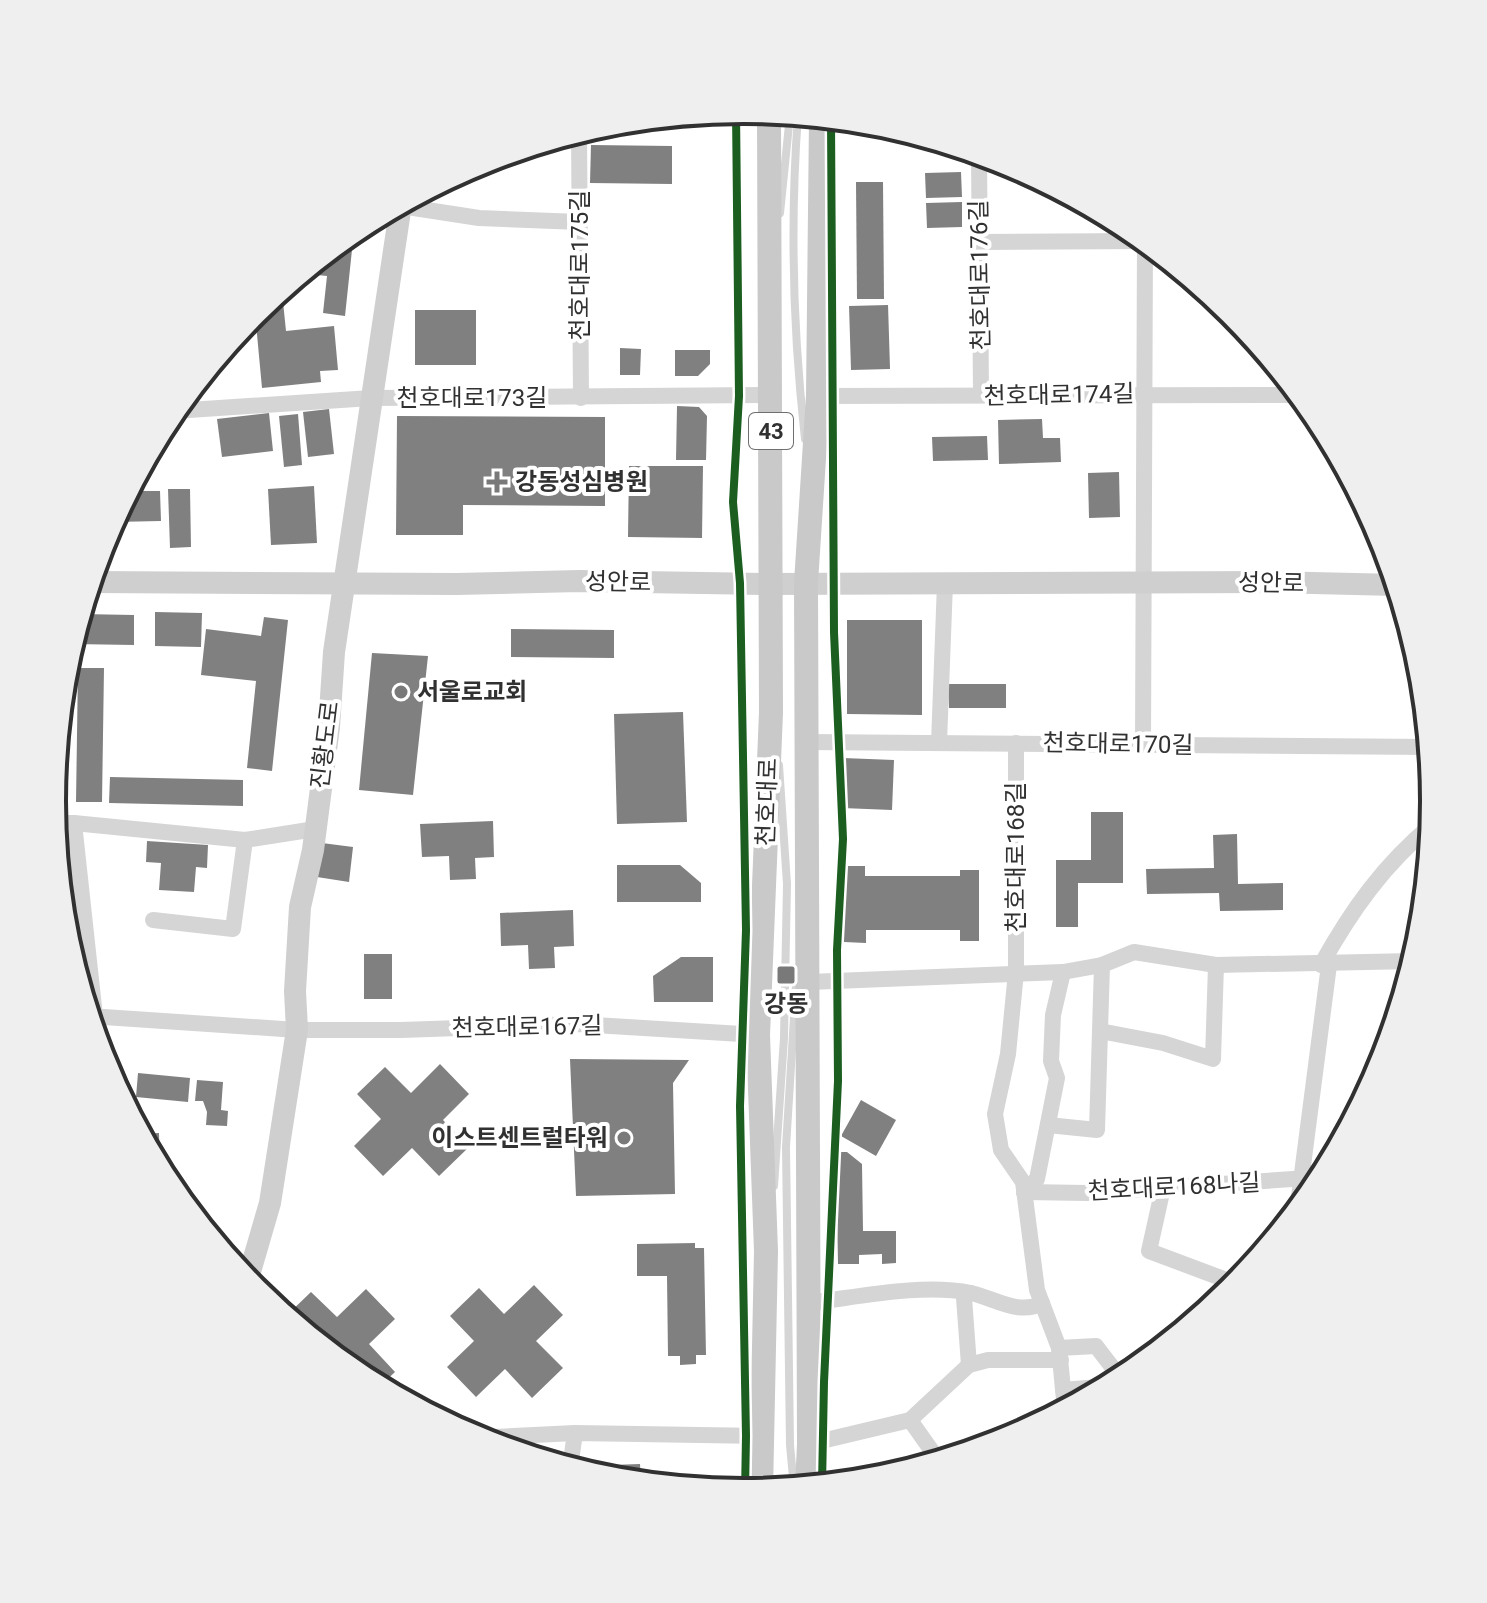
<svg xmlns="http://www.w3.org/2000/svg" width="1487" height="1603" viewBox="0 0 1487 1603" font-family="Roboto,'Noto Sans KR',sans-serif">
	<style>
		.building { fill: #808080 }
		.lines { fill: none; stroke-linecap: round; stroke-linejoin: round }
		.lane { stroke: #d5d5d5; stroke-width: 8 }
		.street { stroke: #d5d5d5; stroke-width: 16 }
		.secondary { stroke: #cfcfcf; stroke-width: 22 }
		.primary { stroke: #c9c9c9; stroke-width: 24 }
		.cycleway-casing { stroke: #fff; stroke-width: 13 }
		.cycleway { stroke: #1b5e20; stroke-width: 8 }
		.poi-dot { fill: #797979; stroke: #fff; stroke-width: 3 }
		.labels { text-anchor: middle; stroke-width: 8; stroke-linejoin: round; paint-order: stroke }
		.shield { fill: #fff; stroke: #6f6f6f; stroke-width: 2 }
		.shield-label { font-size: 22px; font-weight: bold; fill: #313131 }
		.street-label { font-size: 24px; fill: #313131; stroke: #fff }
		.poi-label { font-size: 24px; font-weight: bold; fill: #313131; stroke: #fff; text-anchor: start }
		.rim { fill: none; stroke: #313131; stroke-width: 4 }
	</style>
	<rect width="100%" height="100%" fill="#fff"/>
	<g class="building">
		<path d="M591,145L672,146V184L590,183Z"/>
		<path d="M961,172L962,197L926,198L925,173Z"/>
		<path d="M856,182H883L884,299H857Z"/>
		<path d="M962,202V227L927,228L926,203Z"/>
		<path d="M354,231L345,316L323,313L327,276L317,275L319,260Z"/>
		<path d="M282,292L286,331L334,326L338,370L320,371L321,382L262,388L255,313Z"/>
		<path d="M888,305L890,369L851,370L849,306Z"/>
		<rect x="415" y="310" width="61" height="55"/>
		<path d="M620,348L641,349L640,375H620Z"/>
		<path d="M675,350H710V364L698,376H675Z"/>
		<path d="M677,406L699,407L707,416L706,460H676Z"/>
		<path d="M329,409L334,454L308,457L303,412Z"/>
		<path d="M269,413L273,451L222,457L217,419Z"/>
		<path d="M298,414L302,465L284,467L279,416Z"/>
		<path d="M397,416L605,417V506L463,505V535H396Z"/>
		<path d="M1042,419L1043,438H1060L1061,462L999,464L998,420Z"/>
		<path d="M987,436L988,460L933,461L932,437Z"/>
		<path d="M629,466H703L702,538L628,537Z"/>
		<path d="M1119,472L1120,517L1089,518L1088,473Z"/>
		<path d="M314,486L317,543L271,545L268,489Z"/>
		<path d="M168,489H190L191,547L170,548Z"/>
		<path d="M129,491H160L161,521L114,522Z"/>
		<path d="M155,612L202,613L201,647L155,646Z"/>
		<path d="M81,614L134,615V645L72,644Z"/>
		<path d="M264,617L288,620L272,771L247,768L256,681L201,675L206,629L261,636Z"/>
		<path d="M847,620H922V715L847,714Z"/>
		<path d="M511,629L614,630V658L511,657Z"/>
		<path d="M372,653L428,656L413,795L359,790Z"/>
		<path d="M78,668H104L102,802H76Z"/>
		<path d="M948,684H1006V708H949Z"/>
		<path d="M683,712L687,822L617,824L614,714Z"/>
		<path d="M843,758L894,760L892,810L842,808Z"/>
		<path d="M110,777L243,780V806L109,803Z"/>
		<path d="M1091,812H1123V883H1078V927H1056V860H1091Z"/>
		<path d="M493,821L494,857L475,858L476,879L450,880L449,856L422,857L420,824Z"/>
		<path d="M1237,834L1238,884L1283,883V910L1220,911L1219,893L1147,894L1146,869L1214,868L1213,835Z"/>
		<path d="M147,841L208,845L207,868L196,867L194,892L159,890L161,863L146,862Z"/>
		<path d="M322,843L353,847L349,882L317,877Z"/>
		<path d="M617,865H680L701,883V902H617Z"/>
		<path d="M844,866H865V876H960V870H979V941H960V930H866V943L844,942Z"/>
		<path d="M573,910L574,946L554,947L555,968L529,969L528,945L501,946L500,913Z"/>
		<path d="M72,935L75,958H72L65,936Z"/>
		<rect x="364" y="954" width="28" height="45"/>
		<path d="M681,957H713V1002H654L653,976Z"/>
		<path d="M570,1059L689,1060L673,1083L675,1194L576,1196Z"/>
		<path d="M440,1064L469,1094L443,1120L469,1147L439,1176L412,1148L383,1176L354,1146L381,1119L357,1094L385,1067L411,1093Z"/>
		<path d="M138,1073L190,1078L188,1102L136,1097Z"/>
		<path d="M197,1080L223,1082L221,1110L228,1111L227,1126L206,1125L207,1112L203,1101H195Z"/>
		<path d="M861,1100L896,1120L876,1156L841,1136Z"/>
		<path d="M159,1133L160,1170L141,1134Z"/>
		<path d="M836,1152H847L862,1164L863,1231H896V1263L882,1264V1254L859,1255V1264H838Z"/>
		<path d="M695,1243V1248H704L706,1355H696V1364L680,1365V1356H668L667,1276H637V1244Z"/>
		<path d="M534,1285L563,1315L536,1341L563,1368L532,1398L505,1369L476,1397L447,1367L474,1341L450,1316L479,1288L504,1314Z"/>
		<path d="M366,1289L395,1319L369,1344L395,1372L379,1387L359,1376L286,1316L311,1292L337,1317Z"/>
		<path d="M640,1464L641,1483L608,1480L582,1472V1466Z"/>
	</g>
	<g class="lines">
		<g class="lane">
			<path d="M798,115C790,222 793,332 805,439"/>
			<path d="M780,213L790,115"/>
			<path d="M774,1186L784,1038L787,884L779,765"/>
			<path d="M794,1488L790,1445L786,1147L796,985"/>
		</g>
		<g class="street">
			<path d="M579,132L581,398"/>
			<path d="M979,154L981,395"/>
			<path d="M401,206L479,218L580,222"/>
			<path d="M979,242L1145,241"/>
			<path d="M818,396L1300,395"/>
			<path d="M174,411L371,398L771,395"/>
			<path d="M806,742L1430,747"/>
			<path d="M939,743L945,583"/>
			<path d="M1016,743V972L1008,1054L995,1114L1001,1150L1023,1182L1037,1290L1059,1348L1065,1410"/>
			<path d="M1143,745L1145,240"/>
			<path d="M54,823H74L245,840L315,829"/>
			<path d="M74,823L95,1016"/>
			<path d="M153,920L233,929L245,840"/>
			<path d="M1321,965C1351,911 1384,864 1433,824"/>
			<path d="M809,982L1063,972L1102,965L1134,952L1216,965L1414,961"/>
			<path d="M89,1016L297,1030H401L578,1024L758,1035"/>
			<path d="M1100,1031L1163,1043L1213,1059L1216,965"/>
			<path d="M1048,1125L1097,1130L1102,965"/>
			<path d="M1163,1188L1149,1251L1237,1284"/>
			<path d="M1024,1192L1087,1193L1323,1177"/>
			<path d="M1024,1192L1037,1179L1057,1078L1051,1061L1053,1015L1063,972"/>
			<path d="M1297,1212L1329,965"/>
			<path d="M809,1303C859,1297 922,1283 971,1293C994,1298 1019,1316 1042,1303"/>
			<path d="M1059,1348L1096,1346L1122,1380"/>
			<path d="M969,1365L964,1298L970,1293"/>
			<path d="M1063,1390L1110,1386"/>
			<path d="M910,1420L939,1461"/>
			<path d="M475,1438L575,1433L762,1436"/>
			<path d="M809,1444L910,1420L969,1365L988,1360H1061"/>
			<path d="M570,1468L575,1433"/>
		</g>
		<g class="secondary">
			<path d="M91,582L457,584L579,581L769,584L1267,582L1397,585"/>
			<path d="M247,1282L270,1203L297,1030L295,991L300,907L313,850L329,727L334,652L401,204"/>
		</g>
		<g class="primary">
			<path d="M807,1487L809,1444L806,583L818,396L821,118"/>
			<path d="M761,1491L766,1251L758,1035L771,712L769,113"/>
		</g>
		<g class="cycleway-casing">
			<g id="cycleway">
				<path d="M736,111L739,396L733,502L740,583L746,930L740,1106L746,1436L745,1493"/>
				<path d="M822,1485L824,1382L838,1081L837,950L843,839L834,632L831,119"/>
			</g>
		</g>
		<use href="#cycleway" class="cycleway"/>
	</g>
	<g class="poi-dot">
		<path d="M493 470h8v8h8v8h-8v8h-8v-8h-8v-8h8z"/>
		<circle cx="401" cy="692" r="8"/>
		<rect x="776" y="965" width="20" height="20" rx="4"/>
		<circle cx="624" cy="1138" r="8"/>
	</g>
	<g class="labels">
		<rect class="shield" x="749" y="413" width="44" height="36" rx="6"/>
		<g class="shield-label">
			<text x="771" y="439">43</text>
		</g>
		<g class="street-label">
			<text transform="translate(580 265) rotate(-90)" y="8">천호대로175길</text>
			<text transform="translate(980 275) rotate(-91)" y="8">천호대로176길</text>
			<text transform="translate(1059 395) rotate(-1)" y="8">천호대로174길</text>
			<text x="472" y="406">천호대로173길</text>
			<text transform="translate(618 582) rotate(1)" y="8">성안로</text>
			<text transform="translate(1271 583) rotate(1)" y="8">성안로</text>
			<text transform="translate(1118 744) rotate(1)" y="8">천호대로170길</text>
			<text transform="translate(325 745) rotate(-83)" y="8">진황도로</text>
			<text transform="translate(767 802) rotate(-88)" y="8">천호대로</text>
			<text transform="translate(1016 857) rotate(-90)" y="8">천호대로168길</text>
			<text transform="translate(527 1027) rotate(-1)" y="8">천호대로167길</text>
			<text transform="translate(1174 1187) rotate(-3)" y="8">천호대로168나길</text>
		</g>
		<g class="poi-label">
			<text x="515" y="490">강동성심병원</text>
			<text x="417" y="700">서울로교회</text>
			<text x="786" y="1012" text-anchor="middle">강동</text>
			<text x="608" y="1146" text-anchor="end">이스트센트럴타워</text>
		</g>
	</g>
	<path d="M0 0H1487V1603H0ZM66 801a677 677 0 1 1 1354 0a677 677 0 1 1-1354 0Z" fill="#efefef" fill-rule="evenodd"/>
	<path class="rim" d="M66 801a677 677 0 1 1 1354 0a677 677 0 1 1-1354 0Z"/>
</svg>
